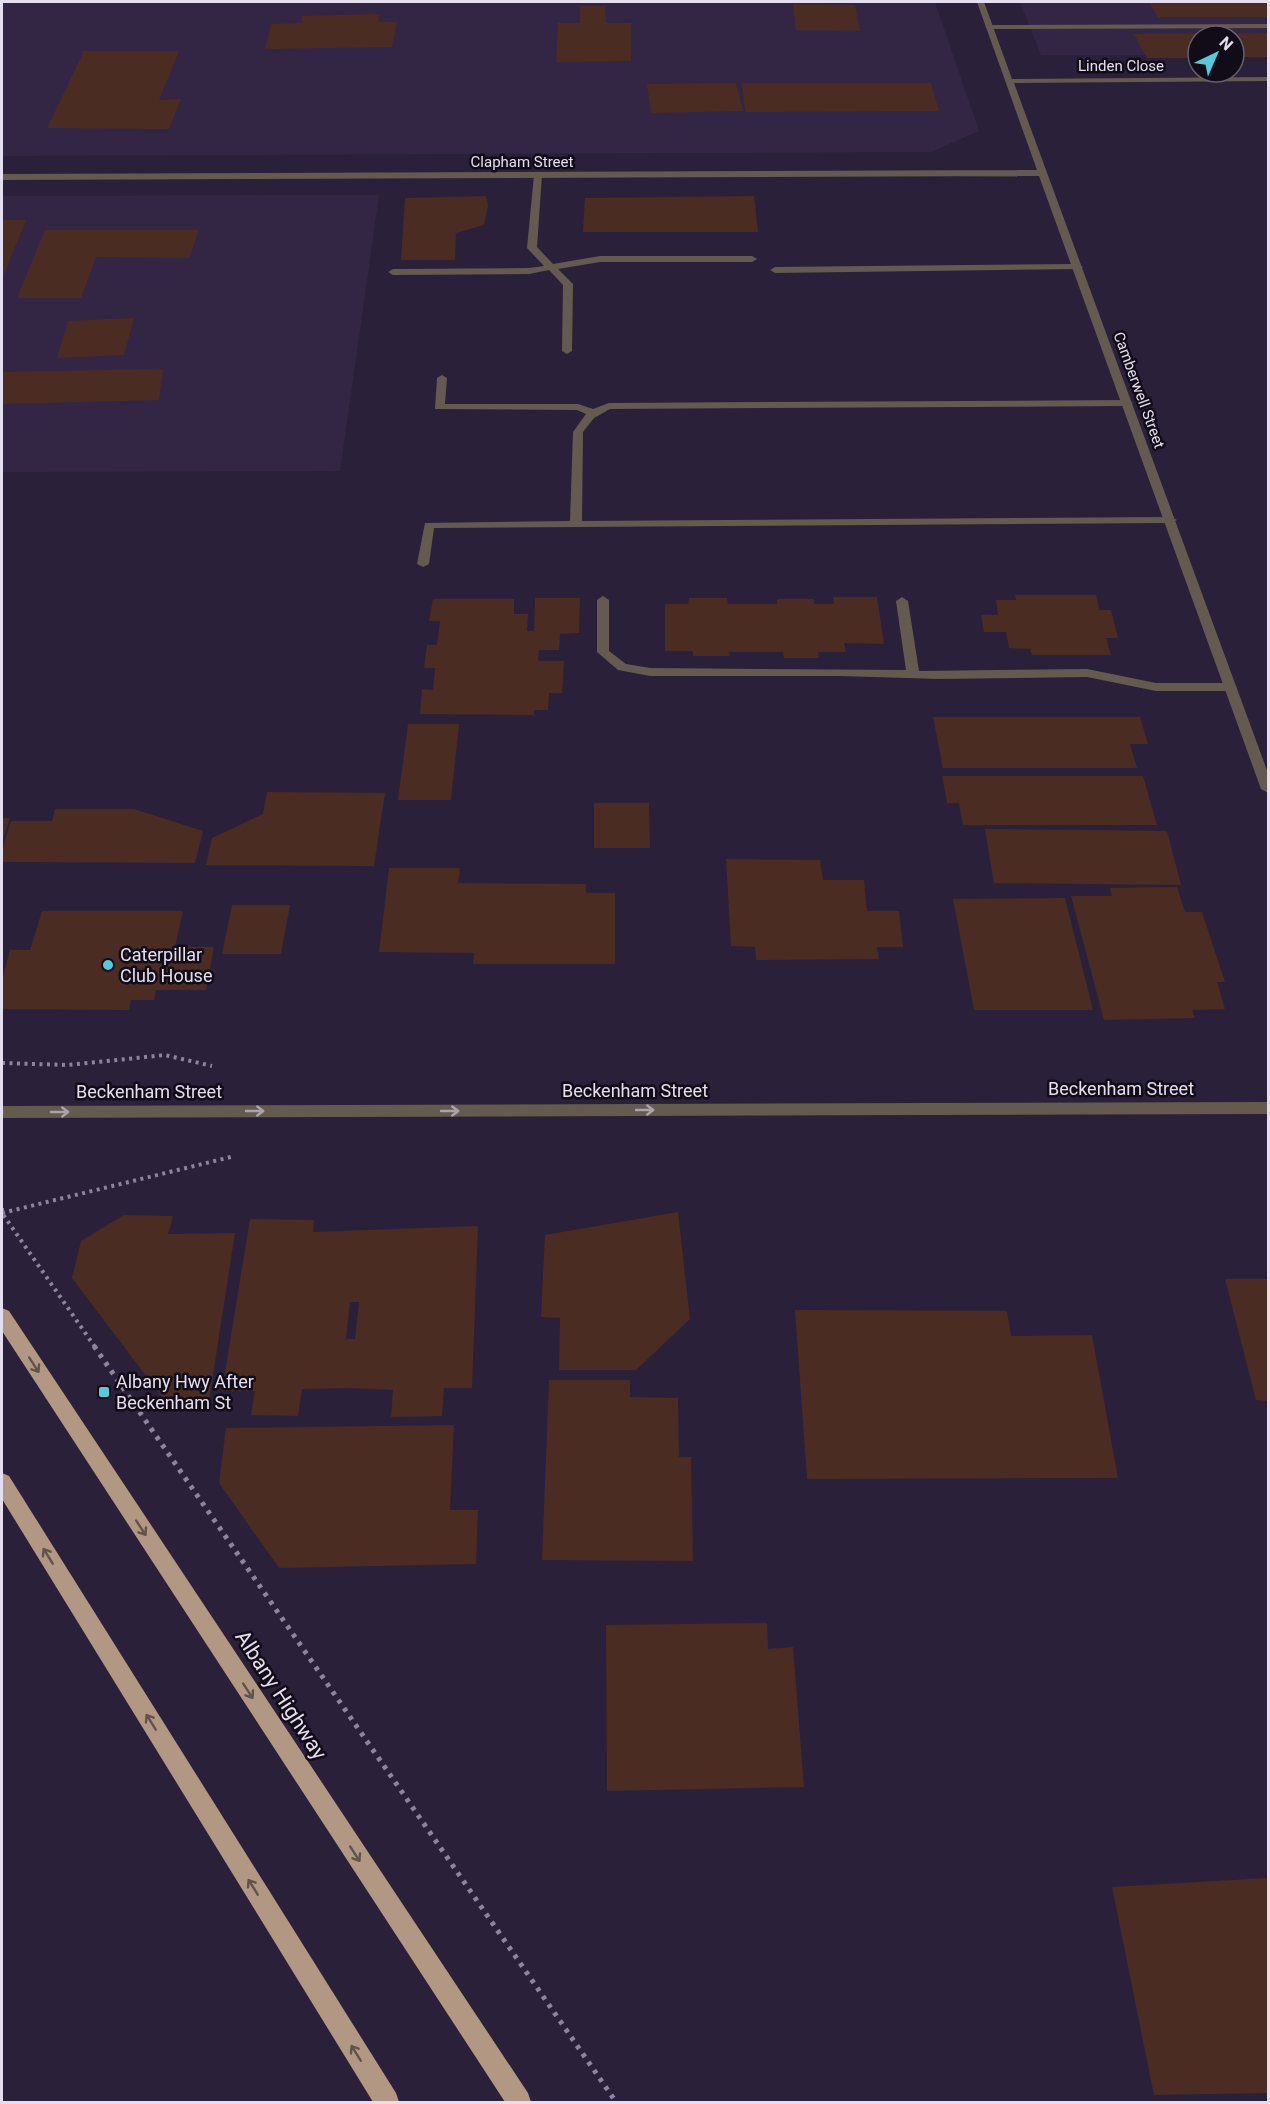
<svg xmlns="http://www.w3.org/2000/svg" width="1270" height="2104" viewBox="0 0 1270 2104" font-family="Roboto,sans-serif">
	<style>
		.built { fill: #332645 }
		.building { fill: #4a2c23; fill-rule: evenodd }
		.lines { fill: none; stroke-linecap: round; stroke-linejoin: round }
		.path-far1 { stroke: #8d859a; stroke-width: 4; stroke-dasharray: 3 4.5; stroke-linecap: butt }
		.path { stroke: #8d859a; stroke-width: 5; stroke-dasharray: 4 6; stroke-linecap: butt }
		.service { fill: #655a50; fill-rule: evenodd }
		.minor { fill: #655a50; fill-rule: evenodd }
		.trunk { fill: #b29882; fill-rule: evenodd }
		.oneway { stroke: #aba3a7 }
		.oneway2 { stroke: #62524c }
		.poi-dot { fill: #54cadd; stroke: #110c17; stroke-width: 2 }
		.labels { text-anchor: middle; stroke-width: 5; stroke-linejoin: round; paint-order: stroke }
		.far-street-label { font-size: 15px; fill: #e4deef; stroke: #110c17 }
		.poi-label { font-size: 18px; fill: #e4deef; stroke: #110c17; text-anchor: start }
		.street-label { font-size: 18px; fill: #e4deef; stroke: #110c17 }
		.near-street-label { font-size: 21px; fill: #e4deef; stroke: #110c17 }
	</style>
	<rect width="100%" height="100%" fill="#2a2039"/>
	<g class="built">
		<path d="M2,2H935L979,131L931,152L2,156Z"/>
		<path d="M1020,2H1268V55H1234V36H1198V55H1041Z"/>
		<path d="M379,195L340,471L2,472V196Z"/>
	</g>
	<g class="building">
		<path d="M1149,2H1268V17H1158Z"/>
		<path d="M793,4L855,5L860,31L796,30Z"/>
		<path d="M580,6H605L606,23H631V61L556,62L558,23H580Z"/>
		<path d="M380,14L378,22H397L392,47L265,49L271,24L302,23V16Z"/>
		<path d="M1268,33V57H1234V36H1198V58H1147L1134,34Z"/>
		<path d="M84,51H179L159,100L181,99L169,129L47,128Z"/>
		<path d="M736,83L743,111L651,113L647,84Z"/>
		<path d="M742,83H931L939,111L745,112Z"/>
		<path d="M486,196L488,206L484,225L456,233L455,260H401L405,198Z"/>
		<path d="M754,196L758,232H583L585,198Z"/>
		<path d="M2,220H26L2,279Z"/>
		<path d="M45,230H199L189,258L96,257L81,298H17Z"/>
		<path d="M134,318L124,355L57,358L68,321Z"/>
		<path d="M163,369L159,400L2,404V372Z"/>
		<path d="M1015,595H1096L1099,610H1111L1118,638H1106L1111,655H1032L1030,649L1009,648L1006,632H984L981,615H998L996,600H1016Z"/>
		<path d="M833,597H877L884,644L844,643L846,652H818L819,658H784L783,652H729L730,656H693V651H665V604H688L689,598H727L728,604H777V599H814V604H834Z"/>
		<path d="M535,598H580L579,633L560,634L559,650H539L538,661H564L562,693H549L548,710H534V715L420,714L422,689L433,690L435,668H424L427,645H437L440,621H429L433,599H514V614H528L527,631H534Z"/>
		<path d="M933,717H1140L1148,744H1130L1137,768H943Z"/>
		<path d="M408,724H459L451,800H398Z"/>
		<path d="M942,776H1143L1157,825H963L959,803H947Z"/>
		<path d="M267,792L385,793L374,866L206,865L212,838L263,814Z"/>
		<path d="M594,803H649L650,848H594Z"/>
		<path d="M55,809H134L203,831L195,863L2,862V850L11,821H52Z"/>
		<path d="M2,818H10L2,843Z"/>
		<path d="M985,829L1167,831L1181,885L994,883Z"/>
		<path d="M726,859L820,860L823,880H864L867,911H899L903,947H877L879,959L756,960L755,947L731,946Z"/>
		<path d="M389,868H460L458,883L586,884V893H615V964H473L474,953L379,952Z"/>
		<path d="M1177,887L1185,912H1202L1225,982H1217L1225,1009L1192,1010L1195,1018L1104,1020L1071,896H1112L1110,888Z"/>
		<path d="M1065,898L1093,1010H974L953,899Z"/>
		<path d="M232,905H290L281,954H222Z"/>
		<path d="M42,911H183L175,947H214L206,990H156L154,1000H131L129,1010L2,1009V980L10,950H30Z"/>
		<path d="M678,1212L690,1319L636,1370H559L560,1318L541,1317L545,1235Z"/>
		<path d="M124,1215L173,1216L168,1234L235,1233L209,1401H165L72,1278L81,1241Z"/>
		<path d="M250,1219L314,1220L313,1232L478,1226L472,1388H444L442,1416L391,1417L393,1390L350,1388L302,1389L298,1416L251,1415L255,1391H222ZM350,1302H359L355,1339H346Z"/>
		<path d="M1225,1279H1268V1401L1256,1400Z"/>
		<path d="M795,1310L1007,1311L1011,1336L1092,1335L1118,1478L807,1479Z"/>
		<path d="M549,1380H630V1397L678,1398L679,1457H691L693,1561L542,1560Z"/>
		<path d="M454,1425L450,1510H478L476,1564L279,1568L219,1483L226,1428Z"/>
		<path d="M767,1623L768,1649L793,1647L804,1787L607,1791L606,1625Z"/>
		<path d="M1268,1878V2093L1154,2095L1112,1887Z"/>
	</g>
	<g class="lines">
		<g class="path-far1">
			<path d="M2,1063L68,1065L165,1055L212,1066"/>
			<path d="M2,1208V1213L95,1347"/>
			<path d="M2,1213L235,1156"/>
		</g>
		<path class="path" d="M94,1346L616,2102"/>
		<g class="service">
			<path d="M1268,24V28L989,29L985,27L989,25Z"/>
			<path d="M538,172L542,175L537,247L553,264L600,256H752L757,259L752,262H600L558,269L573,284L572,351L567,354L562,351L563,285L549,270L529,274L393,275L388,272L393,269L529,268L544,266L527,248L534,175Z"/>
			<path d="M1078,264L1083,267L1081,269L775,273L770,270L775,267Z"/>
			<path d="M442,375L447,378L445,404H578L593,409L609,403L1128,400L1133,403L1128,406L610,409L594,418L583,432L582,521L1171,517L1177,520L1171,523L434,528L429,564L423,567L417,564L425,523L570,521L573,432L586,414L577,410L435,409L437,378Z"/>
			<path d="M603,596L609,600V651L626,664L650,668L906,670L896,601L902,597L908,601L919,671L1087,669L1156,683H1231L1237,687L1231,691H1156L1087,677L940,679L840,676H650L618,670L597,652V600Z"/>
		</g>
		<g class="minor">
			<path d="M977,2H984L1012,79L1268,77V81L1014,83L1268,773V793L1261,789L1039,176L2,180V174L1037,170Z"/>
			<path d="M1268,1102V1114L2,1118V1106Z"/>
		</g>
		<g class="trunk">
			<path d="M2,1308L9,1311L528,2093L531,2102H505L2,1331Z"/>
			<path d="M2,1473L9,1476L396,2093L399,2102H373L2,1499Z"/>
		</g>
	</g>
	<defs><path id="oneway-shaft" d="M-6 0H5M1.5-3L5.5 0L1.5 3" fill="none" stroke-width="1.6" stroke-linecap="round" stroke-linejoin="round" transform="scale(1.5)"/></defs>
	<g class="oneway">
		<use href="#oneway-shaft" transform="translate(645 1110)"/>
		<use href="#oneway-shaft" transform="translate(255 1111)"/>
		<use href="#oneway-shaft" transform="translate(450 1111)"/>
		<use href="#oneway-shaft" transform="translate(60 1112)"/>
	</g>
	<g class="oneway2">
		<use href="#oneway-shaft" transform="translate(34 1365) rotate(57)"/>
		<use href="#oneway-shaft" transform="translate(141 1528) rotate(57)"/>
		<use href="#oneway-shaft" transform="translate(48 1556) rotate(-122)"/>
		<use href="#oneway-shaft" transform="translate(248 1691) rotate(57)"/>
		<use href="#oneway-shaft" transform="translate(151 1722) rotate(-122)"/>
		<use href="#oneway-shaft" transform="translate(355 1854) rotate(57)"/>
		<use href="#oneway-shaft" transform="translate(253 1887) rotate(-122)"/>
		<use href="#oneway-shaft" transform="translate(356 2053) rotate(-122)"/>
	</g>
	<g class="poi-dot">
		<circle cx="108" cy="965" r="6"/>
		<rect x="98" y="1386" width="12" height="12" rx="3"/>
	</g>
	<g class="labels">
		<g class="far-street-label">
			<text x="1121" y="71">Linden Close</text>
			<text x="522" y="167">Clapham Street</text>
			<text transform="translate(1139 390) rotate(70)" y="5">Camberwell Street</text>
		</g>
		<g class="poi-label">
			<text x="120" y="961">Caterpillar<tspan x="120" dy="21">Club House</tspan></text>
			<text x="116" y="1388">Albany Hwy After<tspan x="116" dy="21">Beckenham St</tspan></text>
		</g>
		<g class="street-label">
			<text x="1121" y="1095">Beckenham Street</text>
			<text x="635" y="1097">Beckenham Street</text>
			<text x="149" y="1098">Beckenham Street</text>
		</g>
		<g class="near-street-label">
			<text transform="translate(281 1695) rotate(57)" y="7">Albany Highway</text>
		</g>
	</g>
	<rect width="1270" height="2104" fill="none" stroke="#e4deef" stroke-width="6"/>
	<g transform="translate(1216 54) rotate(44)"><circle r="28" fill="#110c17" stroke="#65606d" stroke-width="1.5"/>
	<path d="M0-4.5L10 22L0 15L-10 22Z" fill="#54cadd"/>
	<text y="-9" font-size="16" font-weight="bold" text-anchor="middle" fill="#e4deef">N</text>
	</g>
</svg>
